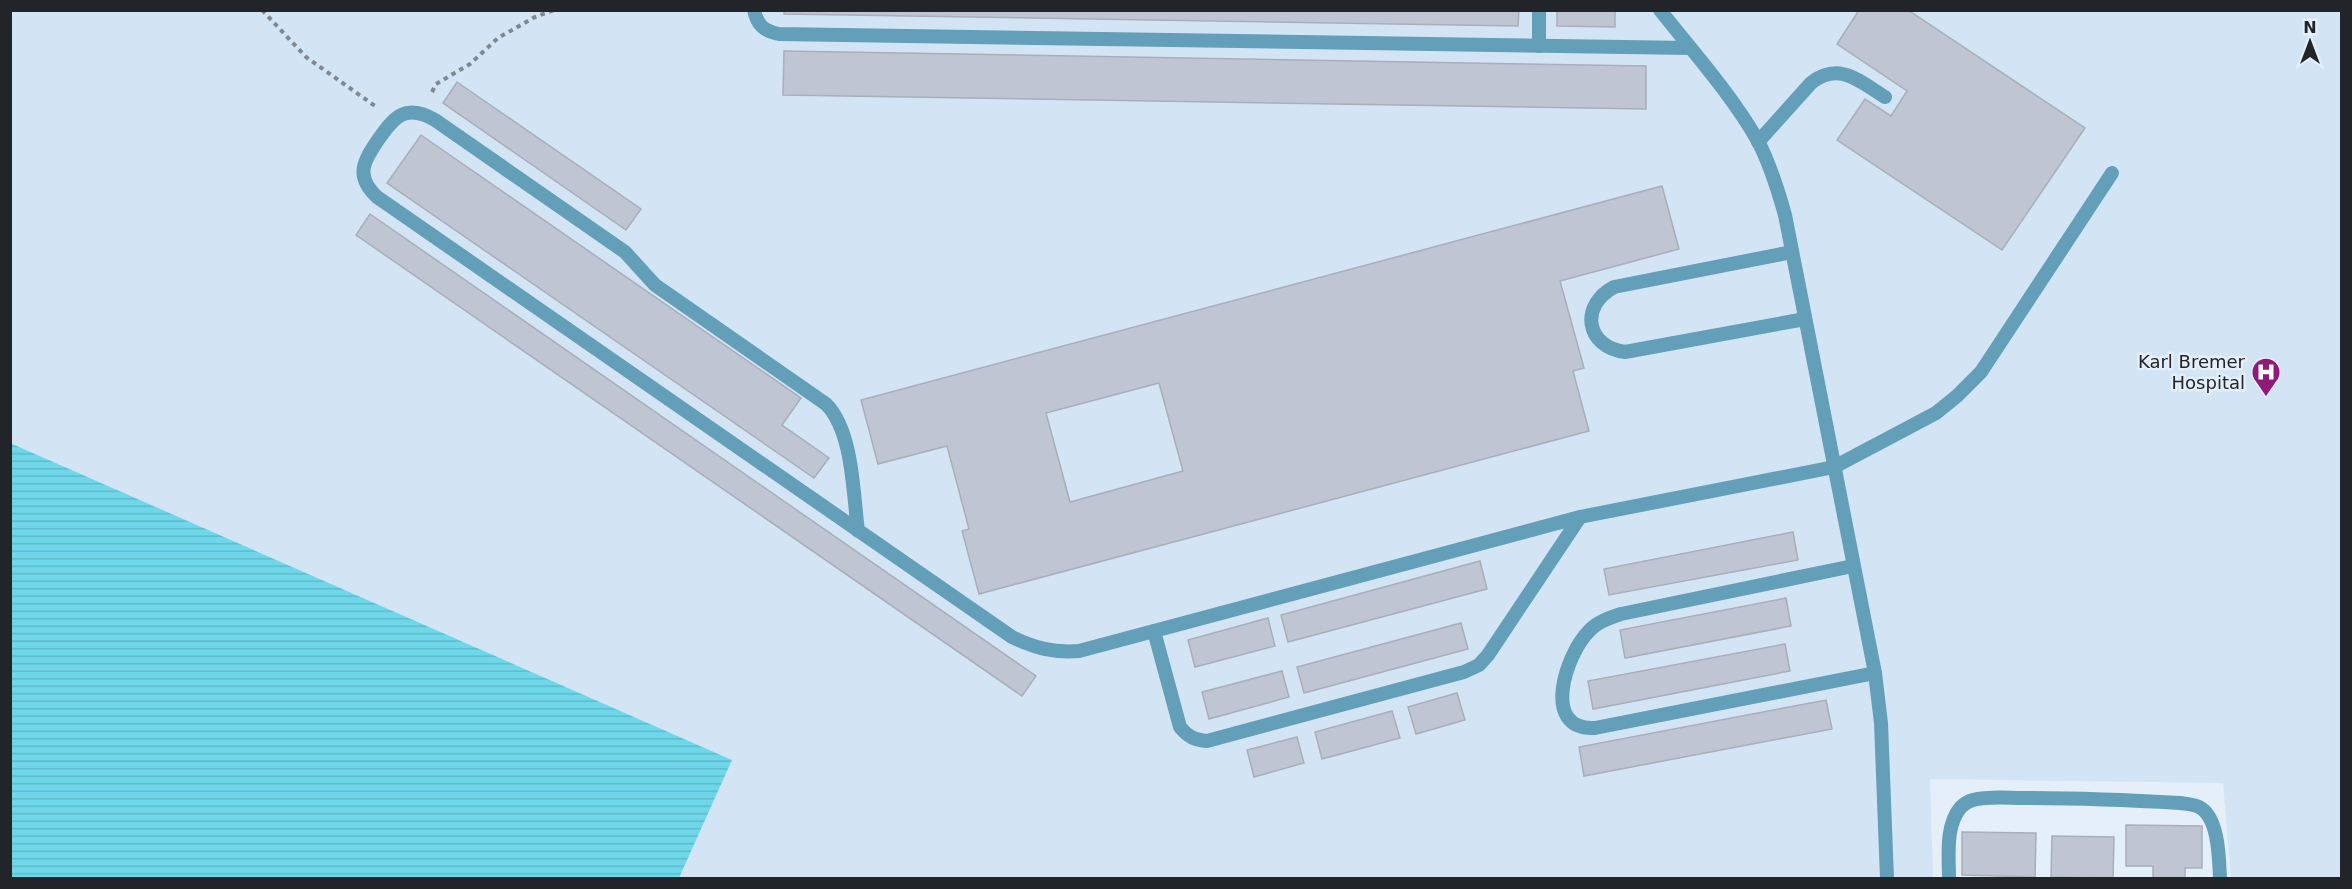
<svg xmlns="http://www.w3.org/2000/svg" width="2352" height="889" viewBox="0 0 2352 889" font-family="'DejaVu Sans',sans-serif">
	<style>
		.built { fill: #d3e5f5 }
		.water { fill: url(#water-rules) }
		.building { fill: #bfc5d2; stroke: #a8aeba; stroke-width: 1.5; fill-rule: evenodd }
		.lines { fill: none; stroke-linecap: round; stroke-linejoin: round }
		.path { stroke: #818890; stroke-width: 4; stroke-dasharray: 4.5 4.5; stroke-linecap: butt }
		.service { stroke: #649fb9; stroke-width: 14 }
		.labels { text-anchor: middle; stroke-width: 5; stroke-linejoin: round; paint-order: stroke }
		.poi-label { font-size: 18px; fill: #212529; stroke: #e4effa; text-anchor: end }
	</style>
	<defs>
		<pattern id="water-rules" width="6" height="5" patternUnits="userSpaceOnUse" patternTransform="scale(1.5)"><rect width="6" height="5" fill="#6ed8ea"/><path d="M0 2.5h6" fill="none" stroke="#5fb9c9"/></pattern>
	</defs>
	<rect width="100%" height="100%" fill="#e4effa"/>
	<path class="built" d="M10,11H2341V878H2231L2223,783L1930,779L1933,878H11Z"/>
	<path class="water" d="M10,443L732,760L679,878H11Z"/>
	<g class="building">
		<path d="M784,10H1519L1518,26L784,14Z"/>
		<path d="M1557,10H1615V27L1557,26Z"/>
		<path d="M1859,10H1908L2085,128L2002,250L1837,140L1865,99L1891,116L1907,91L1837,44Z"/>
		<path d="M784,51L1646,66V109L783,95Z"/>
		<path d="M457,82L641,209L626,230L443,103Z"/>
		<path d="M421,135L801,398L782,425L829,458L814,478L387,183Z"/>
		<path d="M1662,186L1679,249L1560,281L1584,368L1573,371L1589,431L979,594L962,531L969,529L947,446L878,464L861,400ZM1159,383L1183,471L1070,502L1046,413Z"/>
		<path d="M370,214L1036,676L1022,696L356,235Z"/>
		<path d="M1793,532L1798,560L1609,595L1604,569Z"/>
		<path d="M1480,561L1487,589L1288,642L1281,615Z"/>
		<path d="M1786,598L1791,626L1625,658L1620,630Z"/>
		<path d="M1268,618L1275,646L1195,667L1188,640Z"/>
		<path d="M1461,623L1468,649L1304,693L1297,667Z"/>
		<path d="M1785,644L1790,671L1593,709L1588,681Z"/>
		<path d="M1282,671L1289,697L1209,719L1202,692Z"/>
		<path d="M1457,693L1465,720L1416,734L1408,707Z"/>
		<path d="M1826,700L1832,729L1584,776L1579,747Z"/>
		<path d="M1392,711L1400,738L1322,759L1315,732Z"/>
		<path d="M1297,737L1304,763L1254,777L1247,750Z"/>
		<path d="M2126,825L2202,826V868H2185V878H2153V866H2126Z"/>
		<path d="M1962,832L2036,833L2035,877L1962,875Z"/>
		<path d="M2052,836L2114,837L2113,878L2051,877Z"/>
	</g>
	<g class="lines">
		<g class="path">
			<path d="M262,10L306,57L375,106"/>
			<path d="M432,92L436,84L470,64L498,38L535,17L554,10"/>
		</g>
		<g class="service">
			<path d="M754,10C757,25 764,31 779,34L1690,48"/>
			<path d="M1660,10C1694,53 1731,94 1758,141C1770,164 1778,190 1785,215L1875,673L1881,723L1887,878"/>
			<path d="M1539,46V10"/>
			<path d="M1758,142L1811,83C1839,61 1859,81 1885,97"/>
			<path d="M1792,252L1614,287C1579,306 1586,347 1625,352L1805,319"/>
			<path d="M858,531C853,493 853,431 826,404L655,285L625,252L435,120C405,103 394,117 378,140C363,162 355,176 377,197L1012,637C1035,648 1053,653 1079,651L1580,517L1834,467L1936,413L1957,396L1981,372L2112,173"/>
			<path d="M1853,566L1621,614C1609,618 1597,622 1589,631C1566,654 1540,731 1595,728L1875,673"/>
			<path d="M1154,631L1180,727C1188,737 1195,740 1207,741L1464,672L1479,665L1488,655L1580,517"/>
			<path d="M1949,878C1949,857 1945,825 1961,807C1964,804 1969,801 1973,800C1988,796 2007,798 2023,798C2075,798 2128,800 2180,803C2186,804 2193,804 2199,807C2219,817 2219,859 2220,878"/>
		</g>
	</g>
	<defs>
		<g id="hospital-pin" transform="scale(1.5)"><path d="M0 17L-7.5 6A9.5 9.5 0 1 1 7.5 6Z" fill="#901a79" stroke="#e4effa"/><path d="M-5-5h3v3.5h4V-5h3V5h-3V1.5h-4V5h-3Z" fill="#fff"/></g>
	</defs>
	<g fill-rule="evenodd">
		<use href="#hospital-pin" x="2266" y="372"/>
	</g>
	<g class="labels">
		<g class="poi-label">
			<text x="2245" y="368">Karl Bremer<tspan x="2245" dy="21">Hospital</tspan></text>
		</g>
	</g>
	<rect width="2352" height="889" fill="none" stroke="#212529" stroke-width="24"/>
	<g transform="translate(2310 42)" stroke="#e4effa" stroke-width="4.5" paint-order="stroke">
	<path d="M0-4.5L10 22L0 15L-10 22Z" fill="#212529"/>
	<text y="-9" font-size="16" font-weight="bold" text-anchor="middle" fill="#212529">N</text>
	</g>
</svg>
